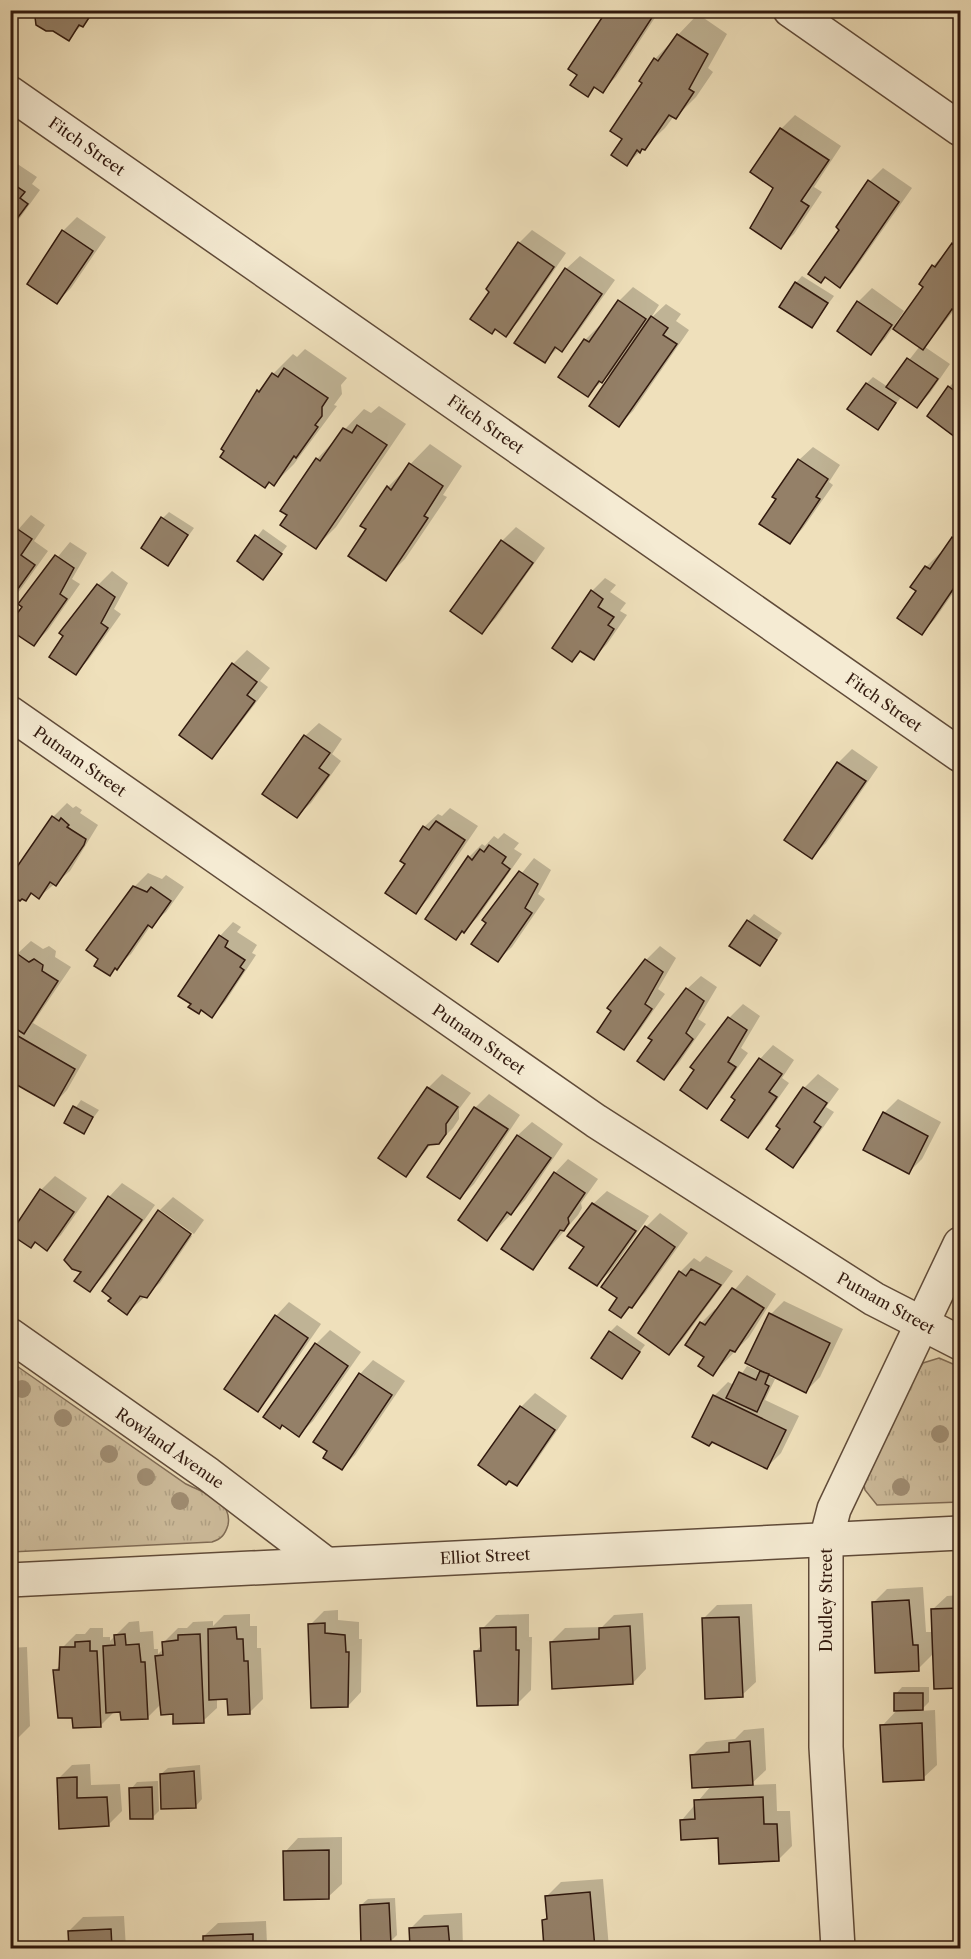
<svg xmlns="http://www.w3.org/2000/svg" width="971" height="1959" viewBox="0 0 971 1959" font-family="'Libre Caslon Text',serif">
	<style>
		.grass { fill: url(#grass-tufts); stroke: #806c56; stroke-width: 1.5 }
		.shadow { fill: #0003 }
		.building { fill: #948068; stroke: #31190e; stroke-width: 1.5 }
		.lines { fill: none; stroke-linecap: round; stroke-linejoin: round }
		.street-casing { stroke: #604b39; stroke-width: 36 }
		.street { stroke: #f5ebd3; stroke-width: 33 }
		.tree { fill: #a08e74 }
		.labels { text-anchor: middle; stroke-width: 6; stroke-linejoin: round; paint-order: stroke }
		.street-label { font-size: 16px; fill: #31190e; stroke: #f5ebd3 }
	</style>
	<defs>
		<pattern id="grass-tufts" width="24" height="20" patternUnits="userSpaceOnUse" patternTransform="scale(1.5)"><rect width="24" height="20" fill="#cfbe9e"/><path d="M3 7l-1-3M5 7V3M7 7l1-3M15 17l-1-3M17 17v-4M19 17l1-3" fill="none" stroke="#b2a387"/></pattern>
	</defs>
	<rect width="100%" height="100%" fill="#efe0bb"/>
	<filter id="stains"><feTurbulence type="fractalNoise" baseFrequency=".00333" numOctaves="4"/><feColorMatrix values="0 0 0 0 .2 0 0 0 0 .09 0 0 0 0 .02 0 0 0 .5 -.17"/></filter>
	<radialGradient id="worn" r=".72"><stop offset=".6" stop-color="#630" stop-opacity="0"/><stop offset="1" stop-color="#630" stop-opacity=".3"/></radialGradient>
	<g class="grass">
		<path d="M939,1358L960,1367V1502L877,1505L865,1490L863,1481L918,1371L923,1363Z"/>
		<path d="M11,1362L186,1484C204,1493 233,1501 228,1525C225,1535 221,1539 212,1542L11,1552Z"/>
	</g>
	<g class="shadow">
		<path d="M41,10H97L68,39Z"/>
		<path d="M609,10H660L616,77L602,91L596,87L587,95Z"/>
		<path d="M698,14L727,34L708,68L713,72L696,97L676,117L674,116L665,128L627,164L624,139L655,59Z"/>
		<path d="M795,115L841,146L814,187L822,192L794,234L780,247L759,211L775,188L781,129Z"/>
		<path d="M16,163L37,177L32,184L40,190L14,226L18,230L10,241V169Z"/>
		<path d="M883,168L912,188L853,272L840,286L841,229L870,181Z"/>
		<path d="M77,217L106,237L71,288L57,302L63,231Z"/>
		<path d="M532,230L566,253L519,321L505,335L496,328L491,291L519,243Z"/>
		<path d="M960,237V307L957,311L955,309L925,347L950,364L930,393L917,407L902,396L877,428L867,383L873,377L888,387L920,346L925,287L933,266Z"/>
		<path d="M580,256L615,280L575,336L562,350L558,348L544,361L566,269Z"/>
		<path d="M802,276L834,296L812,326L796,283Z"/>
		<path d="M633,287L659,305L651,318L666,304L681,314L676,321L689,330L633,411L619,425V366L587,395L585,340L599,326L601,328L619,301Z"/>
		<path d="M872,288L904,311L885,339L871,353L858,302Z"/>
		<path d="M305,349L347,378L341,385L342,394L334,405L337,406L294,464L274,484L241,416L273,374L293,354L297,357Z"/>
		<path d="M960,376V436L959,438L949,387Z"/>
		<path d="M379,406L406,424L336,527L316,547L317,459L364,409L371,413Z"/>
		<path d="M430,444L462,466L443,495L447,497L405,559L385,579L368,529L388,487Z"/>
		<path d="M813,447L840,465L829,482L833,485L803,528L790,542L799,460Z"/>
		<path d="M169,512L194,528L168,564L163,518Z"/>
		<path d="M31,515L45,525L34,541L48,551L10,604V539Z"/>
		<path d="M516,527L545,548L496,618L482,632L502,541Z"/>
		<path d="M263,529L287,546L263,578L239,561Z"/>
		<path d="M960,531V583L935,619L922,633L918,591L926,567L940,553L942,555Z"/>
		<path d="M70,542L87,553L72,579L80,584L48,630L34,644L24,606L20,603Z"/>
		<path d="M112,571L128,583L114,609L121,614L89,659L76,673L98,585Z"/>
		<path d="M605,578L616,585L610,592L626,603L620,611L627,615L607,644L594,658L582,650L572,660L592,591Z"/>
		<path d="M247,650L270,668L260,681L268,687L225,743L212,757L233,664Z"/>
		<path d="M319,723L342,739L332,754L341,761L311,803L297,816L305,736Z"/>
		<path d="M852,749L878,767L826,843L812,857L838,763Z"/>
		<path d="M67,803L73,808L76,806L82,810L80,813L98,825L70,871L39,897L32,892L25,899L53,817Z"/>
		<path d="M450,808L478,826L429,898L416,912L407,864L424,827L438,814L442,816Z"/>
		<path d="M504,833L519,843L514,849L522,854L478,917L456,938L469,857L482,844L485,846L494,836L498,839Z"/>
		<path d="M534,858L551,870L538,894L545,899L512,947L498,960L488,922L484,920Z"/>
		<path d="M148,873L162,879L166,875L184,887L166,912L151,925L131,954L109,974L101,959L134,887Z"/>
		<path d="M754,914L782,933L760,964L748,921Z"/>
		<path d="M233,922L241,927L237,932L257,945L252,953L256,955L225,1002L212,1016L220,936Z"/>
		<path d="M31,941L43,949L49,946L56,951L55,957L71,967L33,1023L87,1055L67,1090L54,1104L10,1079V1035L17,1028V954Z"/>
		<path d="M660,946L676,958L658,989L665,994L637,1034L623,1048L646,960Z"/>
		<path d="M701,976L717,987L698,1019L706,1024L678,1064L664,1078L687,989Z"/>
		<path d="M743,1004L760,1016L741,1048L748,1053L720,1093L707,1107L729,1018Z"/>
		<path d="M773,1045L794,1060L782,1078L789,1083L761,1123L748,1137L760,1059Z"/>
		<path d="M442,1074L471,1093L459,1109V1119L453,1128L439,1142L432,1143L406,1175L381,1158L428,1088Z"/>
		<path d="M818,1074L839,1089L826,1107L834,1112L806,1152L792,1166L782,1129L804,1088Z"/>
		<path d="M489,1094L520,1115L474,1184L460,1198L429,1176L475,1108Z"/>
		<path d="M898,1099L941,1122L922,1159L909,1172L884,1113Z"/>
		<path d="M81,1100L99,1110L83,1132L66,1122Z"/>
		<path d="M532,1122L563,1144L525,1200L487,1239L460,1219L518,1135Z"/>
		<path d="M568,1159L598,1179L581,1203L582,1208L578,1215L532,1268L555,1173Z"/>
		<path d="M55,1176L87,1198L61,1235L47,1249L41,1190Z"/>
		<path d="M122,1183L155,1205L104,1276L90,1290L109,1197Z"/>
		<path d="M607,1191L649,1216L611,1271L597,1284L593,1204Z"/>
		<path d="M173,1197L204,1220L194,1234L160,1210Z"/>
		<path d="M159,1211L192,1236L160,1283L127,1313L104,1291Z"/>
		<path d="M660,1213L688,1233L645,1293L621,1316L619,1297L646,1227Z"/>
		<path d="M706,1256L733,1271L683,1339L669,1353L680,1272L694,1258L700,1262Z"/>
		<path d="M747,1275L776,1294L749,1337L713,1374L706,1357L701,1323L715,1309L717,1311Z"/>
		<path d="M784,1301L843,1329L820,1377L806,1391L772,1374L770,1377L775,1379L765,1400L799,1416L781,1453L767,1467L714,1396L728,1382L734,1385L747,1366L761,1372L763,1370L771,1314Z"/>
		<path d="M289,1302L321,1324L271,1396L258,1410L276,1316Z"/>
		<path d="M617,1325L645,1345L621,1377L610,1332Z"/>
		<path d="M330,1330L361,1352L313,1421L299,1435L316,1344Z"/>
		<path d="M373,1360L405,1381L355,1455L341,1469L360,1374Z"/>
		<path d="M535,1393L567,1416L530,1470L517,1484L521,1407Z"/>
		<path d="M923,1587L926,1632H934L933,1609L947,1596L960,1595V1687H935L934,1653L918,1669L873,1603L887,1589Z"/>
		<path d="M752,1604L756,1682L742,1695L703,1619L717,1605Z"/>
		<path d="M338,1610V1620L359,1622V1639H362L361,1692L348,1706L310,1625L324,1611Z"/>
		<path d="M643,1613L646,1669L633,1683L551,1642L565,1628L602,1627L614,1615Z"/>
		<path d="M250,1614V1626H257V1648H261L263,1699L249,1713L229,1698H217V1708L203,1721L174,1713L161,1704L148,1717L121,1710L114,1712L100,1726L73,1716L55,1670L61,1665L62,1648L76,1634H85L90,1628H103V1637H110V1641L129,1622L139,1621L140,1632L153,1631L154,1649H158V1654L164,1648V1642L178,1628H187L193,1622L213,1621V1626L224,1615Z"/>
		<path d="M529,1614V1637H532L531,1690L517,1704L476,1651L482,1645V1629L496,1615Z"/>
		<path d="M27,1647L30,1726L16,1740H10V1648Z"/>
		<path d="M902,1687H929V1702L920,1711L935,1710L937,1765L923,1778L882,1726L898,1709L896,1694Z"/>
		<path d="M764,1728L766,1770L750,1785L776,1784L777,1811H790L792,1846L778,1860L681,1821L711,1786L692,1756L706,1742L735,1739L744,1730Z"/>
		<path d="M90,1764L91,1785L120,1784L122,1811L108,1825L61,1827L58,1779L72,1765Z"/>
		<path d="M200,1765L202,1799L196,1806L161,1774L168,1768Z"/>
		<path d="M158,1781L159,1811L153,1817L131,1789L137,1782Z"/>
		<path d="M342,1837V1884L328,1897L285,1852L298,1838Z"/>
		<path d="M603,1879L609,1948H546L544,1920L548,1916L547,1896L561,1882Z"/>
		<path d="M395,1898L397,1935L390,1942L361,1905L368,1899Z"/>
		<path d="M462,1913L463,1948H404L411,1941L410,1929L424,1915Z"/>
		<path d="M124,1916L126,1948H70L69,1931L83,1917Z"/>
		<path d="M266,1921L267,1944L263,1948H205L204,1936L218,1923Z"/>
	</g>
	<g class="building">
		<path d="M39,10H94L83,27L79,25L69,41L53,31H46L36,25L35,17Z"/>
		<path d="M607,10H645L653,16L603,93L594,87L588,97L570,85L577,75L568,69Z"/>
		<path d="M677,34L708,54L689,89L694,92L676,119L669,115L645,150L642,149L640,153L637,150L627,166L611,155L622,139L610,131L642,83L639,81L654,58L658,61Z"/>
		<path d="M780,128L829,160L801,201L809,206L781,249L750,228L773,188L750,172Z"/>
		<path d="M868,180L899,202L840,288L825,277L821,283L808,274L839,230L836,227Z"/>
		<path d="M10,182L25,192L20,198L28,204L10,228Z"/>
		<path d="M62,230L93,251L57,304L27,284Z"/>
		<path d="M518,242L554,267L506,337L495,329L492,334L470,319L489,292L486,289Z"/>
		<path d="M952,243L960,249V308L957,312L952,309L923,350L893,329L923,287L919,284L932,265L935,267Z"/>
		<path d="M565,268L602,294L562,352L555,347L545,363L514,343Z"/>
		<path d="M795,282L828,303L812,328L779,307Z"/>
		<path d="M618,300L646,319L602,383L599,381L588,397L558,377L584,339L589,342Z"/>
		<path d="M857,301L892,325L871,355L837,331Z"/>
		<path d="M651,316L668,328L663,335L677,344L619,427L589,406Z"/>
		<path d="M907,358L938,379L917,408L886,387Z"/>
		<path d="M284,368L328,398L322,407V416L315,425L318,427L296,458L294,456L274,486L269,482L265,488L220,457L224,451L221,449L257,390L259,392L272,373L278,377Z"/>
		<path d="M866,383L896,403L878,430L847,409Z"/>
		<path d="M948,386L960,395L959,440L927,416Z"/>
		<path d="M357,425L387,445L316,549L280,525L287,515L280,511L316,458L320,461L343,428L352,433Z"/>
		<path d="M798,459L828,479L816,497L820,499L790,544L759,524L776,499L772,497Z"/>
		<path d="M409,463L443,486L424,516L428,518L386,581L348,556L366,529L360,526L387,486L391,490Z"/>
		<path d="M161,517L188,535L168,566L141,548Z"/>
		<path d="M16,528L32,539L21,555L35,565L10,600V536Z"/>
		<path d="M255,535L282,554L263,580L237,561Z"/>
		<path d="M952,537L960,543V579L922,635L897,618L916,591L910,587L925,566L930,569Z"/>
		<path d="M501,540L533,563L482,634L450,611Z"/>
		<path d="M55,555L74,568L60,594L67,599L34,646L10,630V623L22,607L18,604Z"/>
		<path d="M97,584L115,597L101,623L108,628L76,675L49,657L63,636L59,633Z"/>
		<path d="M591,590L603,599L598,607L614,617L608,625L614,629L594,660L580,651L572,662L552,648Z"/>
		<path d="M232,663L257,682L247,695L255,701L212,759L179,735Z"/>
		<path d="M304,735L330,753L319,768L329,775L297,818L262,794Z"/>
		<path d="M837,762L866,781L812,859L784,840Z"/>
		<path d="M52,816L59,821L61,818L69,825L67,827L86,839L84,845L56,886L50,882L39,899L31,893L26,901L22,899L20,901L10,895V877Z"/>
		<path d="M436,821L465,840L416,914L385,893L405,864L400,861L423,826L429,830Z"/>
		<path d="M489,845L506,857L502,863L510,869L464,933L462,931L456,940L425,919L468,856L472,860L480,849L484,852Z"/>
		<path d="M519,871L538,884L525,908L532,913L498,962L471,944L486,923L482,920Z"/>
		<path d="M133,886L147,892L151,887L171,901L152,928L148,925L117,970L115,968L110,976L94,966L98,959L86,950Z"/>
		<path d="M747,920L777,940L760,966L729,946Z"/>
		<path d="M219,935L228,941L225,947L245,960L240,967L244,970L212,1018L201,1010L199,1014L188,1007L191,1004L178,996Z"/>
		<path d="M16,953L29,962L34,959L43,965L42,971L58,981L24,1034L10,1025V1010L15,1003L10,1000V962Z"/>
		<path d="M645,959L663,972L645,1004L652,1009L624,1050L597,1032L611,1011L607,1008Z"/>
		<path d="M686,988L704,1001L686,1033L693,1039L664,1080L637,1061L652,1040L648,1038Z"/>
		<path d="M728,1017L747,1030L728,1062L736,1067L707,1109L680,1090L694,1070L690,1067Z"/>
		<path d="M11,1032L75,1069L54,1106L10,1081Z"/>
		<path d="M759,1058L782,1074L769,1092L777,1097L748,1138L721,1120L735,1100L731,1097Z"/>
		<path d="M427,1087L458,1107L446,1124V1134L439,1144L428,1145L406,1177L378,1158Z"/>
		<path d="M803,1087L827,1103L814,1122L821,1127L793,1168L766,1149L780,1129L776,1126Z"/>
		<path d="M73,1106L93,1117L84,1134L64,1123Z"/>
		<path d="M474,1107L508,1129L460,1199L427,1177Z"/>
		<path d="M883,1112L928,1136L909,1174L863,1150Z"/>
		<path d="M517,1135L551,1158L511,1215L507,1212L487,1241L458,1220Z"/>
		<path d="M554,1172L585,1193L568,1218L569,1223L564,1231L560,1230L533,1270L501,1249Z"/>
		<path d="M40,1189L74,1212L47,1251L35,1242L31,1248L10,1234Z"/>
		<path d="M108,1196L142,1220L90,1292L74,1281L81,1272L72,1269L64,1260Z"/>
		<path d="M592,1203L636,1231L597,1286L569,1268L584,1247L567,1236Z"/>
		<path d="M158,1210L191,1234L147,1298L140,1296L127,1315L108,1301L111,1298L102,1291Z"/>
		<path d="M645,1226L675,1247L632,1308L629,1307L621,1318L609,1310L617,1298L601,1287Z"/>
		<path d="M691,1269L721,1285L669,1355L638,1333L679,1271L686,1276Z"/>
		<path d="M732,1288L764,1308L735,1352L730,1350L713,1376L698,1366L704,1357L685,1345L700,1322L705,1325Z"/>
		<path d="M769,1313L830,1343L806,1393L745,1363Z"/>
		<path d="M275,1315L308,1338L258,1412L224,1389Z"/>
		<path d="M609,1331L640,1352L622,1379L591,1358Z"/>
		<path d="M315,1343L348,1366L299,1437L282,1425L280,1429L263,1417Z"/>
		<path d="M760,1371L769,1374L765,1384L769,1386L757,1412L726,1398L739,1372L756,1380Z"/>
		<path d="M359,1373L392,1395L342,1470L323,1458L327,1451L313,1442Z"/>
		<path d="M713,1395L786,1430L767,1469L712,1442L709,1446L692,1437Z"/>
		<path d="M520,1406L555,1430L517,1486L509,1481L506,1485L478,1465Z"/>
		<path d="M909,1600L913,1645H918L919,1671L875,1673L872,1602Z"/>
		<path d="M960,1608V1688L934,1689L931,1609Z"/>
		<path d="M739,1617L743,1697L705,1699L702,1618Z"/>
		<path d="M325,1623V1633L345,1635L346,1652H349L348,1707L311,1708L308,1624Z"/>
		<path d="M630,1626L633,1684L552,1689L550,1642L599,1639V1628Z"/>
		<path d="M236,1627L237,1639H243L244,1661H248L250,1714L228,1715L227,1699L209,1700L208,1629Z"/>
		<path d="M516,1627V1650H519L518,1705L477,1706L474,1651H481L480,1628Z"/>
		<path d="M125,1634L126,1645L139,1644L141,1662H145L148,1719L121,1720L120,1712L106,1713L103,1646L115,1645L114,1635Z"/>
		<path d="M200,1634L204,1723L173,1724V1714L161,1715L155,1656L163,1655L162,1642L178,1640V1635Z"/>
		<path d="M90,1641V1651H97L101,1727L73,1728L72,1718H58L53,1670H59L60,1647H75V1642Z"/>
		<path d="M10,1660H14L17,1741L10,1742Z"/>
		<path d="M894,1693H923V1710L894,1711Z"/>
		<path d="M922,1723L924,1780L883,1782L880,1725Z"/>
		<path d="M750,1741L753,1785L692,1788L690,1755L729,1752V1743Z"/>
		<path d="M194,1771L196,1808L161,1809L160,1774Z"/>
		<path d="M77,1777V1798L107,1797L109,1826L59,1829L57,1778Z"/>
		<path d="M152,1787L153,1819H130L129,1788Z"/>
		<path d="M763,1797L764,1824H777L779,1861L719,1864L718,1838L681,1840L680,1820L695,1819L694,1800Z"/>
		<path d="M329,1850V1899L284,1900L283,1851Z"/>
		<path d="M590,1892L595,1948H544L542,1920L547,1919L545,1896Z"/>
		<path d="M389,1903L391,1944L361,1945L360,1905Z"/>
		<path d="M448,1926L450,1948H403L410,1947L409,1928Z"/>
		<path d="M111,1929L112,1948H69L68,1931Z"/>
		<path d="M253,1934V1948H203V1936Z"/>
	</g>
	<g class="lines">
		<g class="street-casing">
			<g id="street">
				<path d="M790,10L960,129"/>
				<path d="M10,93L960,755"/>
				<path d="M10,713L596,1121L874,1299L960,1343"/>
				<path d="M10,1335L208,1474L326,1564"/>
				<path d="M10,1580L960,1533"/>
				<path d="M838,1948L826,1747V1540L834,1509L960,1244"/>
			</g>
		</g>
		<use href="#street" class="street"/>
	</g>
	<g class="tree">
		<circle cx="22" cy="1389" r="9"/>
		<circle cx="63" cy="1418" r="9"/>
		<circle cx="940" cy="1434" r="9"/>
		<circle cx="109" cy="1454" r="9"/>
		<circle cx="146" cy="1477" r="9"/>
		<circle cx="901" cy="1487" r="9"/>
		<circle cx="180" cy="1501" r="9"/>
	</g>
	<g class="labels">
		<g class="street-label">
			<text transform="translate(87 146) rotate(35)" y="6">Fitch Street</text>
			<text transform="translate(486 424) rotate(35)" y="6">Fitch Street</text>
			<text transform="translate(884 702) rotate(35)" y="6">Fitch Street</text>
			<text transform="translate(80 761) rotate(35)" y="6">Putnam Street</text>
			<text transform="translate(479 1039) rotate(35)" y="6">Putnam Street</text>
			<text transform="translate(886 1303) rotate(29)" y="6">Putnam Street</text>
			<text transform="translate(170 1448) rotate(35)" y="6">Rowland Avenue</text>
			<text transform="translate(485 1556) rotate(-3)" y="6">Elliot Street</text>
			<text transform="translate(826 1600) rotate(-90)" y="6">Dudley Street</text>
		</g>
	</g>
	<rect width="971" height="1959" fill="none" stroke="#efe0bb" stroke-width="36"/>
	<rect x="12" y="12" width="947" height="1935" fill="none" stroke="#31190e" stroke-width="3"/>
	<rect x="18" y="18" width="935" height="1923" fill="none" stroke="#31190e" stroke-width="1.5"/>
	<rect width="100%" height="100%" filter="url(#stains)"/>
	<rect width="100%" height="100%" fill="url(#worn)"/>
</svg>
